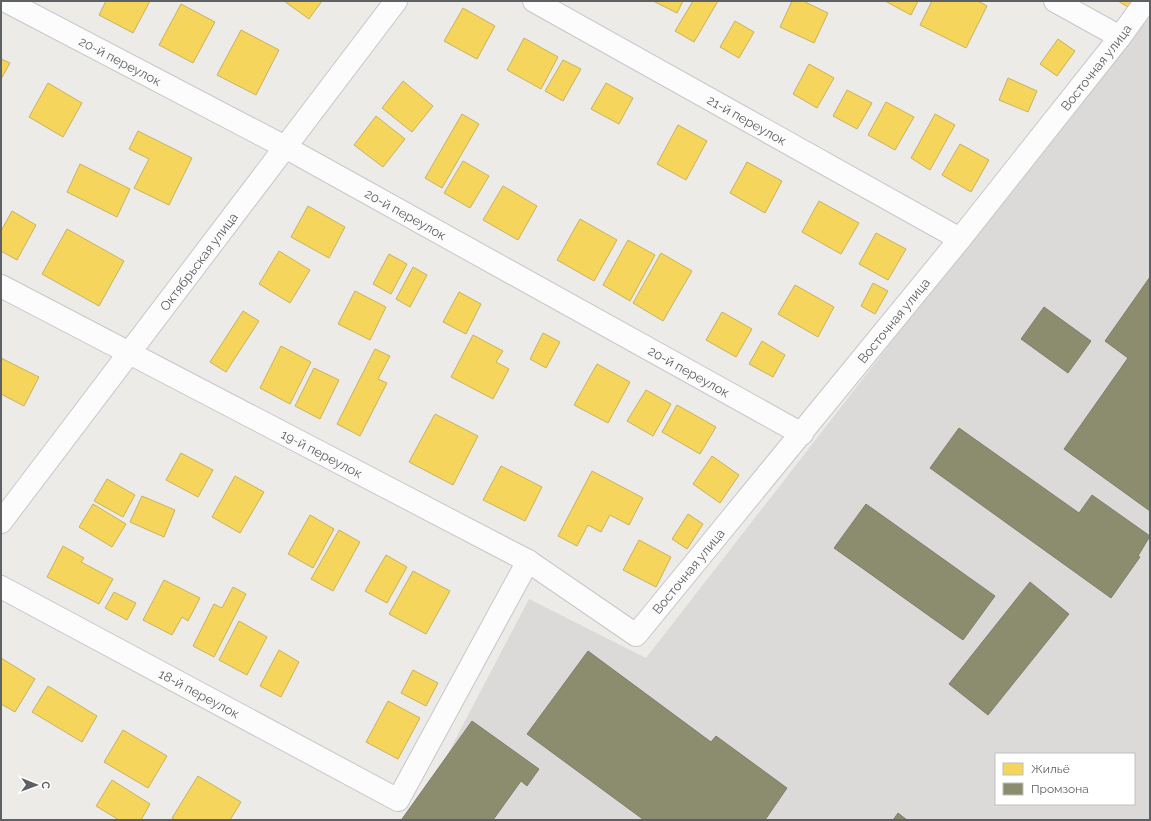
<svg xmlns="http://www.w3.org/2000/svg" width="1151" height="821" viewBox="0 0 1151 821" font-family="Raleway,sans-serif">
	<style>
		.industrial { fill: #dcdad8; fill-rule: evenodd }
		.homes { fill: #f6d55c; stroke: #c8b25e }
		.industry { fill: #8c8c6e; stroke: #7e7f6b }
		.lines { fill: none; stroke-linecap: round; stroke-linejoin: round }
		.minor-casing { stroke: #c7c7c7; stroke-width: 24 }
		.tertiary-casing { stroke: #c7c7c7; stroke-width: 24 }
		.minor { stroke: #fcfcfc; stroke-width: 22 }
		.tertiary { stroke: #fcfcfc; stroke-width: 22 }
		.labels { text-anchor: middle; stroke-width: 4; stroke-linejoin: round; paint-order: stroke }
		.street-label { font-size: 13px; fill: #5e6164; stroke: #fff }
	</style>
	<rect width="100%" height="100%" fill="#ecebe8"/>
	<path class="industrial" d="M1150,9V820H413L529,599L646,658ZM996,754H1134V804H996Z"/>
	<g class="homes">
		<path d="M106,1H150L133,33L99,15Z"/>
		<path d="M284,1H322L309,19Z"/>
		<path d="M653,1H683L677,13Z"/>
		<path d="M693,1H718L694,42L675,31Z"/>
		<path d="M792,1H803L828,13L814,43L780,27Z"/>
		<path d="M885,1H918L911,15Z"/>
		<path d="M932,1H978L987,6L966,48L920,25Z"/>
		<path d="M1118,1H1131L1128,7Z"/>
		<path d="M181,4L215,22L193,63L159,45Z"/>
		<path d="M463,8L495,26L477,59L444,41Z"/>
		<path d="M735,21L754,32L739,58L720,47Z"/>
		<path d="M241,30L279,50L256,95L217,75Z"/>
		<path d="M524,38L558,57L541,89L507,70Z"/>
		<path d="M1058,39L1075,51L1057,76L1040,64Z"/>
		<path d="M1,59L10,63L1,79Z"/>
		<path d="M563,60L581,69L563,101L545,91Z"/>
		<path d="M809,64L834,78L817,108L793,94Z"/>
		<path d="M1008,78L1037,91L1028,112L999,100Z"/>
		<path d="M403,81L433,106L412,132L382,108Z"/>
		<path d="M48,83L82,103L63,137L29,117Z"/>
		<path d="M606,83L633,98L619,124L591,109Z"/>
		<path d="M847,90L872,103L857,129L833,116Z"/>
		<path d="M886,102L914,117L895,150L868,135Z"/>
		<path d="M462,114L479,124L442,188L425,178Z"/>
		<path d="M935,114L955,125L930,170L911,158Z"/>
		<path d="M376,116L405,139L383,167L354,145Z"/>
		<path d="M678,125L707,141L686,180L657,164Z"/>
		<path d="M138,131L192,158L169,205L134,188L149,159L129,149Z"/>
		<path d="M960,144L989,160L971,192L942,175Z"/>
		<path d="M463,161L489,176L470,208L444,193Z"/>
		<path d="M747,162L782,181L765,213L730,193Z"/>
		<path d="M80,164L130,189L117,217L67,192Z"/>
		<path d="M503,186L537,206L518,240L483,220Z"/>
		<path d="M819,201L859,223L841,254L802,232Z"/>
		<path d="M308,206L345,227L329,258L291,237Z"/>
		<path d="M12,211L36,225L17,260L1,251V231Z"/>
		<path d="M580,219L617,240L594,281L557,260Z"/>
		<path d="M67,229L124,261L99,306L42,274Z"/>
		<path d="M876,233L906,249L888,280L859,264Z"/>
		<path d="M628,240L655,255L630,301L603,285Z"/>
		<path d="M279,251L310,270L290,303L259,284Z"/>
		<path d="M661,253L692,271L663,321L633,303Z"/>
		<path d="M389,254L407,264L391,294L373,284Z"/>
		<path d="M413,267L427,275L410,307L396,299Z"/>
		<path d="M873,283L888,291L875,314L861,306Z"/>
		<path d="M795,285L834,307L818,337L778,314Z"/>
		<path d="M355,291L386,307L370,340L338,324Z"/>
		<path d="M459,292L481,304L466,334L443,322Z"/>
		<path d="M243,311L259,321L226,372L210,362Z"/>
		<path d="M722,312L752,329L736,357L706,340Z"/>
		<path d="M543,333L560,342L546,368L530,359Z"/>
		<path d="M473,335L503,351L496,362L509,369L493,399L451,377Z"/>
		<path d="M762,341L785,355L773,377L749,364Z"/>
		<path d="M281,346L311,362L290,404L260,388Z"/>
		<path d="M375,349L390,356L378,379L387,383L360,436L337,424Z"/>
		<path d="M1,358L39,377L24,406L1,394Z"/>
		<path d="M597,364L630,382L608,423L574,405Z"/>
		<path d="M314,368L339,380L320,419L295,406Z"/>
		<path d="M646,390L671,404L653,436L627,421Z"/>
		<path d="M677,405L716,427L700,454L662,432Z"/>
		<path d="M435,414L478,436L453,485L409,462Z"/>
		<path d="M181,453L213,470L198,497L166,480Z"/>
		<path d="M712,456L739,475L720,503L693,484Z"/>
		<path d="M501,466L542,487L525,521L483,500Z"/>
		<path d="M592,471L643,498L629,525L610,515L601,532L588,525L577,546L558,536Z"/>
		<path d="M235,476L264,492L240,533L212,517Z"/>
		<path d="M107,479L135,495L123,517L94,501Z"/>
		<path d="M142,496L175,510L164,537L130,522Z"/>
		<path d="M93,504L126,524L112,547L79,527Z"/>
		<path d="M688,514L703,524L687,549L672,539Z"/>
		<path d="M310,515L334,529L313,568L288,554Z"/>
		<path d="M339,530L360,542L333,591L311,579Z"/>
		<path d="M639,540L671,557L656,587L623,570Z"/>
		<path d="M63,546L84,558L81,562L113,579L99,604L47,577Z"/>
		<path d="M386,555L407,567L387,603L365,591Z"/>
		<path d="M413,571L450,591L426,634L389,614Z"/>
		<path d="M164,580L200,598L188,621L182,617L172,635L143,620Z"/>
		<path d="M233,587L246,594L214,657L193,646L214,604L222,608Z"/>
		<path d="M114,592L136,603L127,620L105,608Z"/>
		<path d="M239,621L267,637L247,675L219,660Z"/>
		<path d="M279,650L299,662L281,697L260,686Z"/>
		<path d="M1,658L35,679L15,712L1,704Z"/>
		<path d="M413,670L438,683L426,706L401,693Z"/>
		<path d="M48,686L97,716L82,742L32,712Z"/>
		<path d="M388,701L420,718L398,759L366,742Z"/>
		<path d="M123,730L167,756L148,788L104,762Z"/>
		<path d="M198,776L241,802L230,820H176L172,818Z"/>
		<path d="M112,780L150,804L141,820H119L96,806Z"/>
	</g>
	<g class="industry">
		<path d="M1150,277V511L1064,449L1128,358L1105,341Z"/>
		<path d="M1044,307L1091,341L1068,373L1021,339Z"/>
		<path d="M959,428L1079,513L1092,495L1150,536L1138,556L1140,557L1111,598L930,468Z"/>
		<path d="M866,504L995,596L963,640L834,548Z"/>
		<path d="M1030,582L1069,614L988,715L949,684Z"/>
		<path d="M588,651L711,742L716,736L787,788L765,820H644L527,734Z"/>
		<path d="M472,721L539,769L527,786L521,781L493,820H404L402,819Z"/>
		<path d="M898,813L907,820H893Z"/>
	</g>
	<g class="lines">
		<g class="minor-casing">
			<g id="minor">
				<path id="s1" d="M6,1L285,147L802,434"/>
				<path id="s2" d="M534,1L960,239"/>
				<path d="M1055,1L1120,37"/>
				<path id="s3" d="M1,286L528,561L636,635L960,239L1120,37L1146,1"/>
				<path id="s4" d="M1,587L398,800L528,561"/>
			</g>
		</g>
		<g class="tertiary-casing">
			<g id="tertiary">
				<path id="s5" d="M1,522L396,1"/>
			</g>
		</g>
		<use href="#minor" class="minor"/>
		<use href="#tertiary" class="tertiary"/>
	</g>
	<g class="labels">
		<g class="street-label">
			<text dy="5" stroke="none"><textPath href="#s1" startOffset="129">20-й переулок</textPath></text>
			<text dy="5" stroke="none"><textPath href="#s3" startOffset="1456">Восточная улица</textPath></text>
			<text dy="5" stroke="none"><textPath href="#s2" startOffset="244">21-й переулок</textPath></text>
			<text dy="5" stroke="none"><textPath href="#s1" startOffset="453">20-й переулок</textPath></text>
			<text dy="5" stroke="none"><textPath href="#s5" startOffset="327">Октябрьская улица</textPath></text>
			<text dy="5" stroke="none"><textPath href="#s3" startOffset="1132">Восточная улица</textPath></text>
			<text dy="5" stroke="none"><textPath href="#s1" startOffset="777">20-й переулок</textPath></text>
			<text dy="5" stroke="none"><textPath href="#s3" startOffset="362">19-й переулок</textPath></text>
			<text dy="5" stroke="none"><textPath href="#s3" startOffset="808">Восточная улица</textPath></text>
			<text dy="5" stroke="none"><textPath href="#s4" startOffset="225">18-й переулок</textPath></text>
		</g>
	</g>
	<rect width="1151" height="821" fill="none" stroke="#5e6164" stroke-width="4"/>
	<rect x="995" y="753" width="140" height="52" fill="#ffffff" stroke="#bfc0c1"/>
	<rect x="1003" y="763" width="20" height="12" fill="#f6d55c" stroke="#bfc0c1"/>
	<text x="1031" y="773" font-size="12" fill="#5e6164">Жильё</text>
	<rect x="1003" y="783" width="20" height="12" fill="#8c8c6e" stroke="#bfc0c1"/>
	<text x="1031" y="793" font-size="12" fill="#5e6164">Промзона</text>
	<g transform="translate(36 785) rotate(91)" stroke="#ffffff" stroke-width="3" paint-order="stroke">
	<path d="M0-3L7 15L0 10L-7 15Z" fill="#5e6164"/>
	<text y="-6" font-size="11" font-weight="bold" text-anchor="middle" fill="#5e6164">С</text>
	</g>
</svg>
